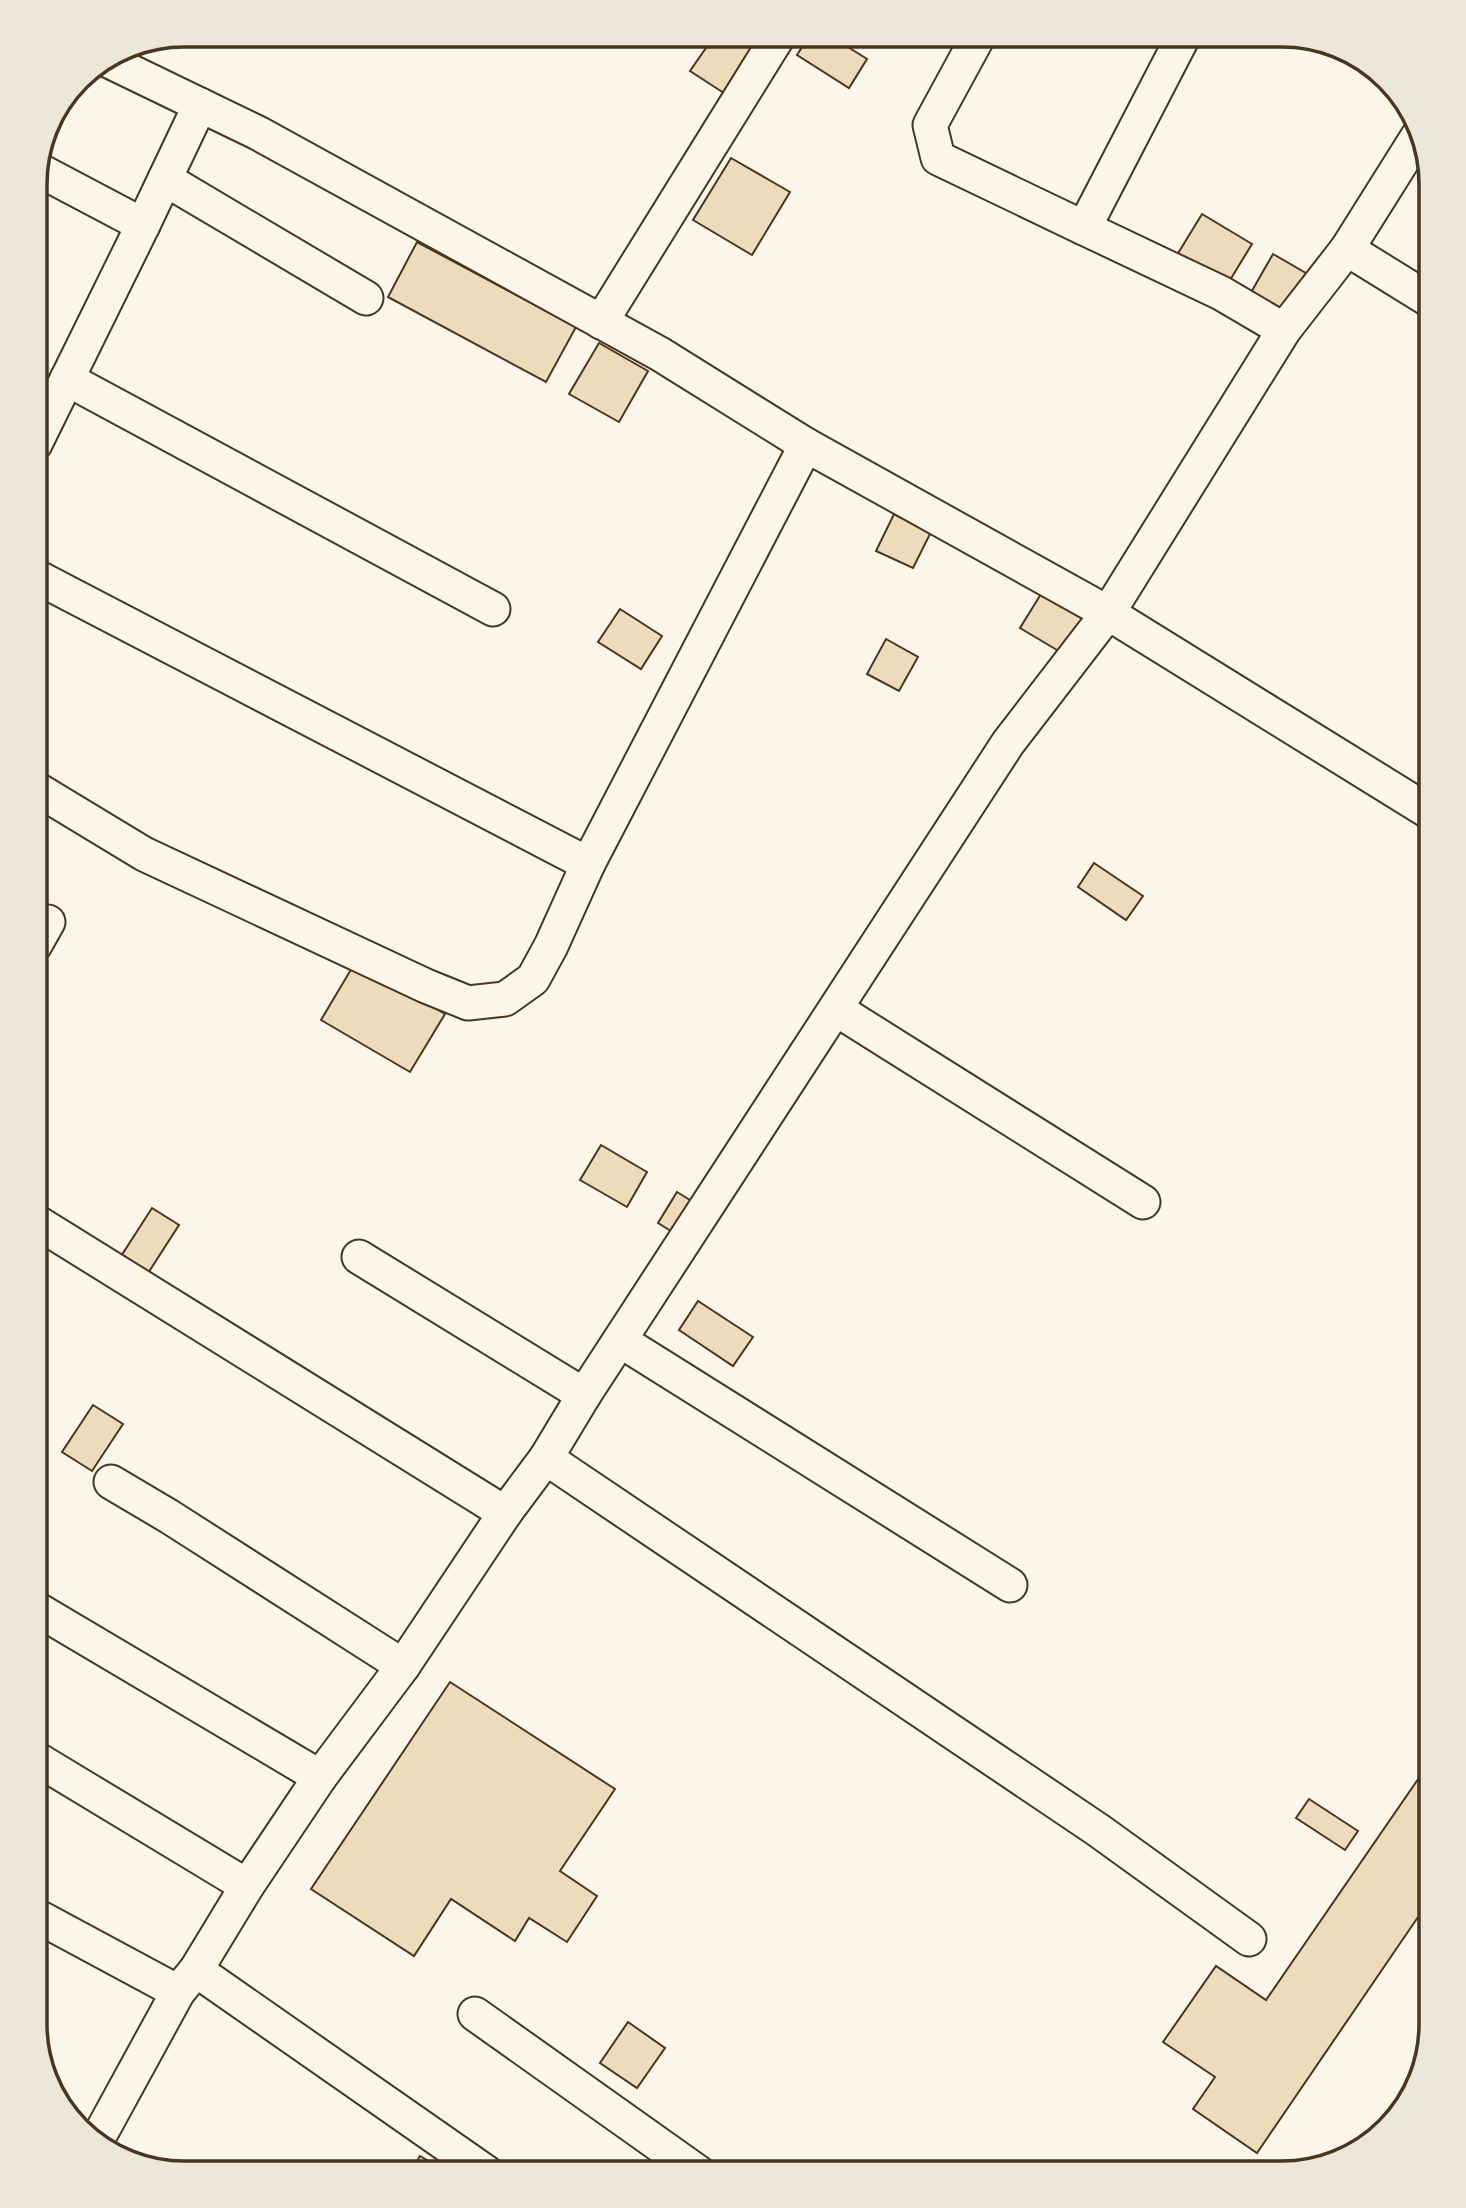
<svg xmlns="http://www.w3.org/2000/svg" width="1466" height="2208" viewBox="0 0 1466 2208" font-family="'Nunito Sans',sans-serif">
	<style>
		.building { fill: #ecdcbc; stroke: #4a3520; stroke-width: 2 }
		.lines { fill: none; stroke-linecap: round; stroke-linejoin: round }
		.street-casing { stroke: #4a3520; stroke-width: 37 }
		.street { stroke: #fbf6e9; stroke-width: 33 }
		.rim { fill: none; stroke: #4a3520; stroke-width: 3.5 }
	</style>
	<rect width="100%" height="100%" fill="#fbf6e9"/>
	<g class="building">
		<path d="M715,35H733L760,53L730,97L690,71Z"/>
		<path d="M810,35H829L867,59L849,88L797,55Z"/>
		<path d="M731,158L790,192L752,255L693,220Z"/>
		<path d="M1202,214L1252,244L1227,285L1177,255Z"/>
		<path d="M417,242L576,327L546,382L388,297Z"/>
		<path d="M1273,254L1311,276L1286,318L1249,296Z"/>
		<path d="M599,343L648,371L619,422L569,394Z"/>
		<path d="M894,514L931,532L913,568L876,551Z"/>
		<path d="M1041,594L1083,619L1062,653L1020,628Z"/>
		<path d="M620,609L662,636L641,669L598,642Z"/>
		<path d="M886,639L918,657L899,691L867,674Z"/>
		<path d="M1094,863L1143,896L1126,920L1078,887Z"/>
		<path d="M356,961L445,1014L410,1072L321,1020Z"/>
		<path d="M601,1145L647,1172L627,1207L580,1180Z"/>
		<path d="M677,1192L703,1208L684,1239L658,1223Z"/>
		<path d="M152,1208L179,1225L143,1281L116,1264Z"/>
		<path d="M698,1301L753,1337L733,1366L679,1330Z"/>
		<path d="M93,1405L123,1424L92,1471L62,1452Z"/>
		<path d="M450,1682L615,1789L560,1871L597,1896L567,1942L529,1918L515,1941L451,1899L414,1956L311,1889Z"/>
		<path d="M1423,1772L1431,1777V1898L1257,2153L1193,2109L1215,2077L1163,2042L1216,1966L1266,2000Z"/>
		<path d="M1309,1799L1358,1831L1345,1850L1296,1818Z"/>
		<path d="M628,2022L665,2048L637,2088L600,2063Z"/>
		<path d="M420,2156L449,2173H410Z"/>
	</g>
	<g class="lines">
		<g class="street-casing">
			<g id="street">
				<path d="M979,35L930,125L938,158L1084,228"/>
				<path d="M1184,35L1084,228L1221,293L1284,330"/>
				<path d="M107,60L258,133L660,354L806,445L1108,613L1431,813"/>
				<path d="M37,169L143,225L200,105"/>
				<path d="M165,179L366,298"/>
				<path d="M1347,249L1431,301"/>
				<path d="M601,322L779,35"/>
				<path d="M67,379L493,609"/>
				<path d="M35,444L143,225"/>
				<path d="M35,576L588,864"/>
				<path d="M35,788L144,854L426,986L468,1003L505,999L533,979L551,946L588,864L806,445"/>
				<path d="M35,945L48,922"/>
				<path d="M836,1009L1143,1202"/>
				<path d="M35,1221L505,1513"/>
				<path d="M359,1257L584,1395"/>
				<path d="M621,1341L1010,1585"/>
				<path d="M546,1458L1098,1830L1249,1939"/>
				<path d="M111,1482L170,1517L403,1666"/>
				<path d="M35,1608L320,1777"/>
				<path d="M35,1758L247,1886"/>
				<path d="M35,1915L178,1992"/>
				<path d="M196,1970L487,2173"/>
				<path d="M475,2014L699,2173"/>
				<path d="M96,2142L178,1992L196,1970L247,1886L320,1777L403,1666L505,1513L546,1458L584,1395L1008,743L1108,613L1284,330L1347,249L1418,136"/>
			</g>
		</g>
		<use href="#street" class="street"/>
	</g>
	<path d="M0 0H1466V2208H0ZM184 47H1282A137 137 0 0 1 1419 184V2024A137 137 0 0 1 1282 2161H184A137 137 0 0 1 47 2024V184A137 137 0 0 1 184 47Z" fill="#ede7d9" fill-rule="evenodd"/>
	<path class="rim" d="M184 47H1282A137 137 0 0 1 1419 184V2024A137 137 0 0 1 1282 2161H184A137 137 0 0 1 47 2024V184A137 137 0 0 1 184 47Z"/>
</svg>
